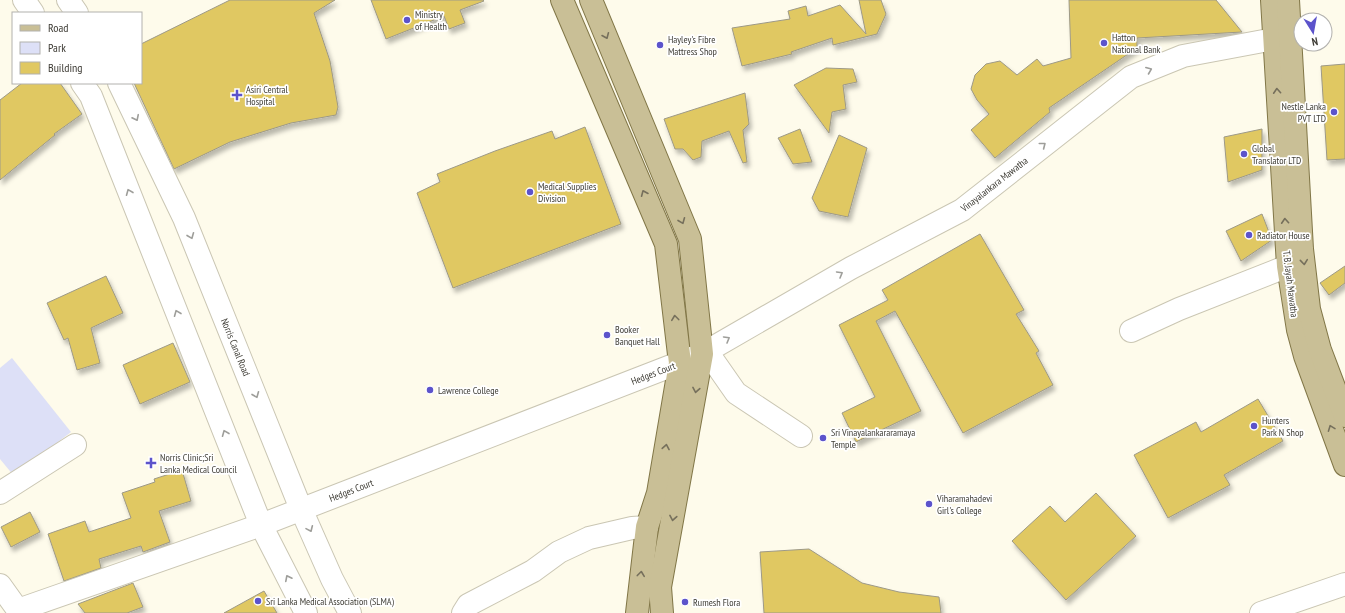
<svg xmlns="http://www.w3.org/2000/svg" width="1345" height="613" viewBox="0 0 1345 613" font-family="'PT Sans Narrow',sans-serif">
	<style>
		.green { fill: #dde0f7 }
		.building { fill: #e0c862; stroke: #9d9987; filter: url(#shadow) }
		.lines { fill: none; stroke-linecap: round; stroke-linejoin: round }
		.minor-casing { stroke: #cac6b3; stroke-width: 24 }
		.major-casing { stroke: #817647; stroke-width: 24 }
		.minor { stroke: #fff; stroke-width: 22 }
		.major { stroke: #c9bf96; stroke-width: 22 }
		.oneway { stroke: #76705c }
		.oneway2 { stroke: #9e9e9a }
		.poi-dot { fill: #5c53cb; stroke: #fff; stroke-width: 1.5 }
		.labels { text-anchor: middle; stroke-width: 3.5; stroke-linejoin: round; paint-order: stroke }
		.poi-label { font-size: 10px; fill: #3e3c35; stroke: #fff; text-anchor: start }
		.street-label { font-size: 10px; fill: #3e3c35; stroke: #fff }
	</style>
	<defs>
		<filter id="shadow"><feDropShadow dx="2.5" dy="4.5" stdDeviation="2" flood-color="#0004"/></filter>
	</defs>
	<rect width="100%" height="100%" fill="#fefbeb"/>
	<path class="green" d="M12,358L71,432L14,476L0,459V368Z"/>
	<g class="building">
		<path d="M230,0H335L314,13L330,61L338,107L336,115L291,123L230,142L174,169L134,83H141V44Z"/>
		<path d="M371,0H483L484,1L460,10L465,23L449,29L444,16L386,39Z"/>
		<path d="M859,0H881L886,14L877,34L833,45L832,38L791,52L792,54L742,66L732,28L790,19L788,11L806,6L808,16L840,5L866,34Z"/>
		<path d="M1069,0H1216L1242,32L1137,38V48L1049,108L1050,112L995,158L971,130L989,114L977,100L971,89L975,75L986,64L1000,61L1017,75L1037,59L1043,66L1071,58Z"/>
		<path d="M1345,64V159L1327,160L1321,66Z"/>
		<path d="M826,68L853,69L857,82L843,85L846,109L832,112L829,133L794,85Z"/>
		<path d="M22,83H60L82,114L54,134L55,135L0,180V100Z"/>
		<path d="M745,93L749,124L743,130L747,162L743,163L729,131L702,141L701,157L693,160L683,149H675L664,119Z"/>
		<path d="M585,127L621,224L453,288L417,193L440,182L437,174L495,151L552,131L555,139Z"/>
		<path d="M800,129L812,162L793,164L778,138Z"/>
		<path d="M1262,129V170L1228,182L1224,137Z"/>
		<path d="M839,135L867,148L848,217L819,211L812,198Z"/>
		<path d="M1262,214L1272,240L1241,261L1226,231Z"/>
		<path d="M980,234L1024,310L1016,314L1039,351L1036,353L1053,385L963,433L895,311L876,321L921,411L856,442L842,413L875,397L839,325L888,300L882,290Z"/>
		<path d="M1345,266V283L1329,295L1320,283Z"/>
		<path d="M106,276L123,313L91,328L100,363L77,370L68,338L64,340L47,303Z"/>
		<path d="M173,343L190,382L140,404L123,365Z"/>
		<path d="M1258,399L1283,441L1224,475L1230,485L1168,518L1134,455L1196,422L1201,432Z"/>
		<path d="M182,470L191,501L159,511L170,542L143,552L141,546L99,559L101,568L64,581L48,534L85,521L89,532L131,518L122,493L155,482L154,479Z"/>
		<path d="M1096,493L1136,536L1066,600L1012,541L1050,506L1065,522Z"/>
		<path d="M30,512L40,532L11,547L1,527Z"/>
		<path d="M809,549L862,583L899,592L939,597L941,613H764L760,552Z"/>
		<path d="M133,583L143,607L127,613H85L78,604Z"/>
		<path d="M264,591L277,613H224Z"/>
	</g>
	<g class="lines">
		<g class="minor-casing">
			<g id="minor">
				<path d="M24,0L33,13"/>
				<path d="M68,0L77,13"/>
				<path d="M82,83L91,96L261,525L306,613"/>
				<path d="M119,83L184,218L301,509L332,579L350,613"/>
				<path d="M1131,331L1179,309L1288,266"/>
				<path d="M706,350L736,393L801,436"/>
				<path d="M0,493L75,445"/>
				<path d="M0,585L20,613"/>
				<path d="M18,610L261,525L702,354L851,268L962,210L1131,77L1183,56L1290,36"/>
				<path d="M463,613L468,605L533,571L559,552L589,538L632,528L647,527"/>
				<path d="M1261,613L1345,584"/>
			</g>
		</g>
		<g class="major-casing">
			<g id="major">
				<path d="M562,0L666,244L680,363L658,493L647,527L637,613"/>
				<path d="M591,0L690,239L702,354L660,587L662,613"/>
				<path d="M1272,0L1288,266L1298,330L1305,356L1345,465"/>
				<path d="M1288,0L1302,249L1309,309L1320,350L1345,416"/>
			</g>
		</g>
		<use href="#minor" class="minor"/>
		<use href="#major" class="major"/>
	</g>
	<defs><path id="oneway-chevron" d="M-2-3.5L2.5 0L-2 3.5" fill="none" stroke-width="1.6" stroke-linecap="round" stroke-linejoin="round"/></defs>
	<g class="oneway">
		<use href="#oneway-chevron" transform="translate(606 36) rotate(67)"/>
		<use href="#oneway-chevron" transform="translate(1277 91) rotate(-94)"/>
		<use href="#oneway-chevron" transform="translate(644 193) rotate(-113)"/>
		<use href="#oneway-chevron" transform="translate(682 221) rotate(68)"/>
		<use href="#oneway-chevron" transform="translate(1285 221) rotate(-94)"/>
		<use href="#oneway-chevron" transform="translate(1304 262) rotate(84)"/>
		<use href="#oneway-chevron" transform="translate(675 318) rotate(-97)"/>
		<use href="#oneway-chevron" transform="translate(696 390) rotate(100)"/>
		<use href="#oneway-chevron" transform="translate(1331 428) rotate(-111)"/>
		<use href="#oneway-chevron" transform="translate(666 447) rotate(-80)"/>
		<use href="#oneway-chevron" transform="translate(673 518) rotate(100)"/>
		<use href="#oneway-chevron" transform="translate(641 574) rotate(-83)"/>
	</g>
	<g class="oneway2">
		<use href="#oneway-chevron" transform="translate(1149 70) rotate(-22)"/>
		<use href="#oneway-chevron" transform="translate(136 118) rotate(64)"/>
		<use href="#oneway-chevron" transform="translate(1043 145) rotate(-38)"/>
		<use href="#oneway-chevron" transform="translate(129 192) rotate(-112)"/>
		<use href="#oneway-chevron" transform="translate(191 236) rotate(68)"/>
		<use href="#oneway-chevron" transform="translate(840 274) rotate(-30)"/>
		<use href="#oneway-chevron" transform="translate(177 313) rotate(-112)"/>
		<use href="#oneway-chevron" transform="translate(727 339) rotate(-30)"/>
		<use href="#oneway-chevron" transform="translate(256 395) rotate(68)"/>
		<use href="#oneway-chevron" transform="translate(225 433) rotate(-112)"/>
		<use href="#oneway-chevron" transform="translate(310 529) rotate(66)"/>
		<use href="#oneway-chevron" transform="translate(288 578) rotate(-117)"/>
	</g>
	<g class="poi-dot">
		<circle cx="407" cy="20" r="4"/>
		<circle cx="1104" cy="43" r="4"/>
		<circle cx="660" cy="45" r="4"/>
		<path d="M235 89h4v4h4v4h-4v4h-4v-4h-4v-4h4z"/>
		<circle cx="1334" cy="112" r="4"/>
		<circle cx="1244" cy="154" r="4"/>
		<circle cx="530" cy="192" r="4"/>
		<circle cx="1249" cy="235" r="4"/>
		<circle cx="607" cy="335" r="4"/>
		<circle cx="430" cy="390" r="4"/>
		<circle cx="1254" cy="426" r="4"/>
		<circle cx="823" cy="438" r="4"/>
		<path d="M149 457h4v4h4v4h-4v4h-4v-4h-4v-4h4z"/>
		<circle cx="929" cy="504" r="4"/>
		<circle cx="258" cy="601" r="4"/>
		<circle cx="685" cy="602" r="4"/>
	</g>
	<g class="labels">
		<g class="poi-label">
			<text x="415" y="18">Ministry<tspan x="415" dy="12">of Health</tspan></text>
			<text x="1112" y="41">Hatton<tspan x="1112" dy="12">National Bank</tspan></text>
			<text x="668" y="43">Hayley's Fibre<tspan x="668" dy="12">Mattress Shop</tspan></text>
			<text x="246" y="93">Asiri Central<tspan x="246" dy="12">Hospital</tspan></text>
			<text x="1326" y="110" text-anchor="end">Nestle Lanka<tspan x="1326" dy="12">PVT LTD</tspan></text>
			<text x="1252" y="152">Global<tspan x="1252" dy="12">Translator LTD</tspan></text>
			<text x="538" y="190">Medical Supplies<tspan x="538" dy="12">Division</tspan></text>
			<text x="1257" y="239">Radiator House</text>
			<text x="615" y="333">Booker<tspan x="615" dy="12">Banquet Hall</tspan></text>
			<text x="438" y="394">Lawrence College</text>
			<text x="1262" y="424">Hunters<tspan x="1262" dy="12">Park N Shop</tspan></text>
			<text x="831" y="436">Sri Vinayalankararamaya<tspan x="831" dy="12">Temple</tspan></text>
			<text x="160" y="461">Norris Clinic;Sri<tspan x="160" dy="12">Lanka Medical Council</tspan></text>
			<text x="937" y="502">Viharamahadevi<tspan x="937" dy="12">Girl's College</tspan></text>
			<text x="266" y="605">Sri Lanka Medical Association (SLMA)</text>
			<text x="693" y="606">Rumesh Flora</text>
		</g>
		<g class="street-label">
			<text transform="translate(994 184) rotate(-38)" y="4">Vinayalankara Mawatha</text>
			<text transform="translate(1291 284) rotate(83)" y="4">T. B. Jayah Mawatha</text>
			<text transform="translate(236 347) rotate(68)" y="4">Norris Canal Road</text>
			<text transform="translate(653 373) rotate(-21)" y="4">Hedges Court</text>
			<text transform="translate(351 490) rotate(-21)" y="4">Hedges Court</text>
		</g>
	</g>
	<rect x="12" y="12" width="130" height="72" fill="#ffffff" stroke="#b2b1ae"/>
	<rect x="20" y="25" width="20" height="6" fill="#c9bf96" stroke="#b2b1ae"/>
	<text x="48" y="32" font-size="12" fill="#3e3c35">Road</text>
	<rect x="20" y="42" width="20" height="12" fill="#dde0f7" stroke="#b2b1ae"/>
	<text x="48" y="52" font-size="12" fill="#3e3c35">Park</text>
	<rect x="20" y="62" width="20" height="12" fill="#e0c862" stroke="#b2b1ae"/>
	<text x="48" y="72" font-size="12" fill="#3e3c35">Building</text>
	<g transform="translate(1313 32) rotate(169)"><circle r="19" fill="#ffffff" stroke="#b2b1ae"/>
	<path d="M0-3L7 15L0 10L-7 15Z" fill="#5c53cb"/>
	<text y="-6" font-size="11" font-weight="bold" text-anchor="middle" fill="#3e3c35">N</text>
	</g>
</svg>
